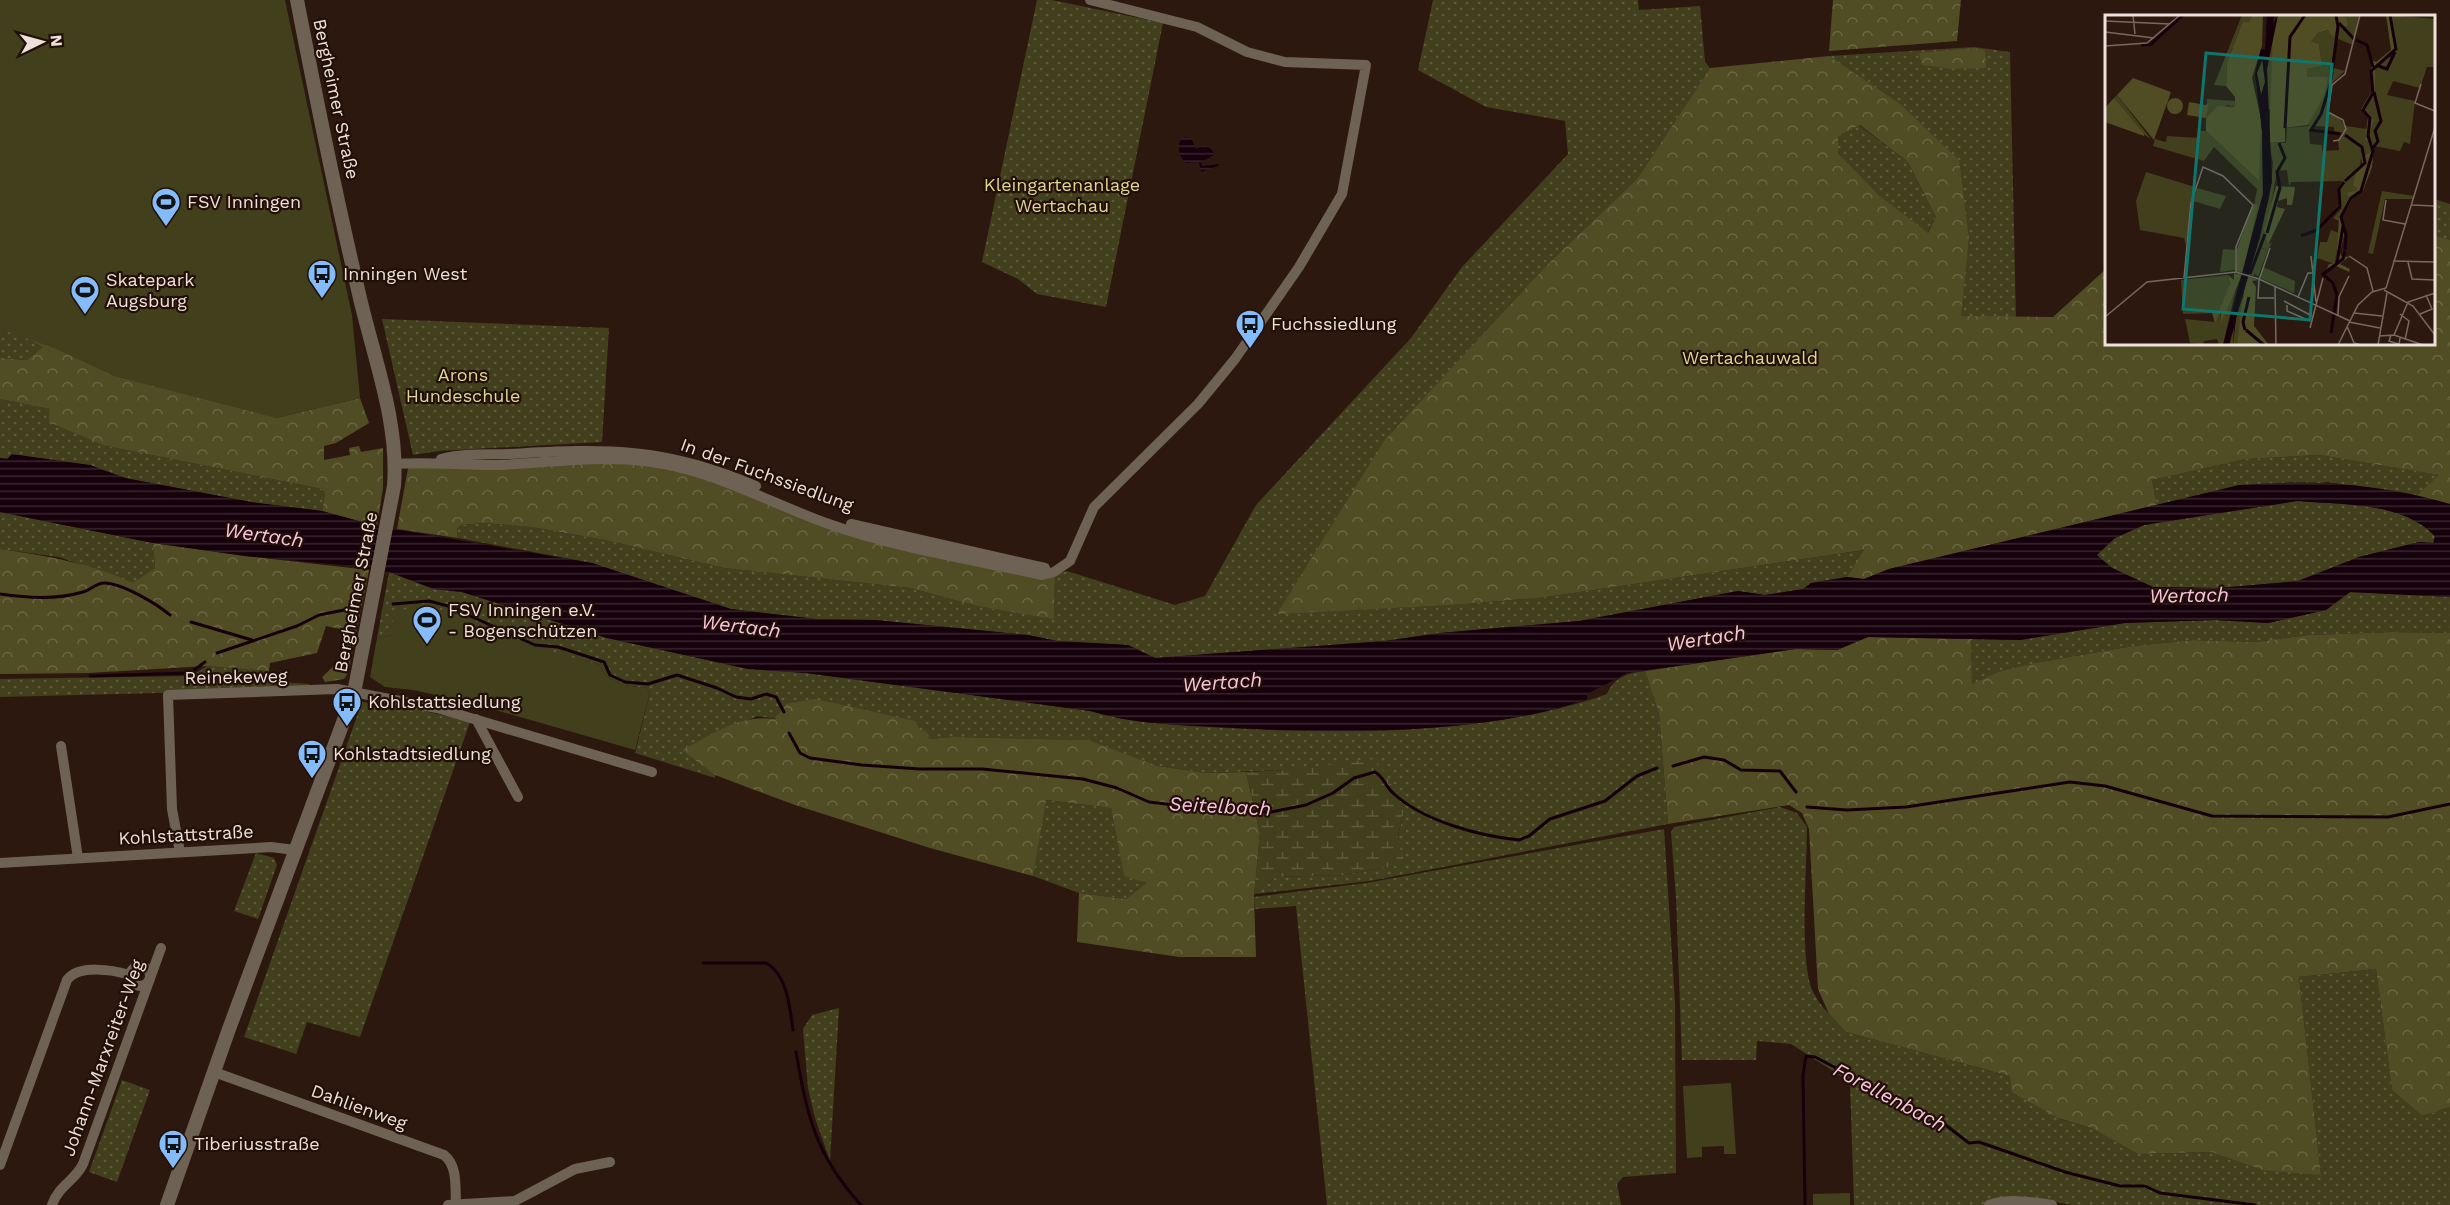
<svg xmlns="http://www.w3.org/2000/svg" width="2450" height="1205" viewBox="0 0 2450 1205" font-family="'Work Sans',sans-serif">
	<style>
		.green { fill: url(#green-dots) }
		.forest { fill: url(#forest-crowns); fill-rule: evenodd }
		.wetland { fill: url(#wetland-marsh) }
		.pitch { fill: #423f1d }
		.water { fill: url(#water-rules); fill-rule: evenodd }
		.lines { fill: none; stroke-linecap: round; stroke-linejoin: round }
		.stream { stroke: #15000c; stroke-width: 3 }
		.minor { stroke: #6e6254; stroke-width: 10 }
		.tertiary { stroke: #6e6254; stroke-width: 14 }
		.labels { text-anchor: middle; stroke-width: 4.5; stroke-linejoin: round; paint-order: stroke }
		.street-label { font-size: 18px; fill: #eee0da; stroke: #220f07 }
		.park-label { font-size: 18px; fill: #ddd892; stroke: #220f07 }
		.poi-label { font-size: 18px; fill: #eee0da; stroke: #220f07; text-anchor: start }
		.water-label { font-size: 20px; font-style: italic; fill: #f9c4e2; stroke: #220f07 }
		.inset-river { fill: none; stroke: #15000c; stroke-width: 3 }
		.inset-road { fill: none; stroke: #7a6860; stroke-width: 1.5 }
		.view { fill: #0f766e; fill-opacity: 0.15; stroke: #0f766e; stroke-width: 3 }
		.inset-edge { fill: none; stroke: #eee0da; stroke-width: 3 }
	</style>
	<defs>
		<pattern id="green-dots" width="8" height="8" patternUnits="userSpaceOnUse" patternTransform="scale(1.5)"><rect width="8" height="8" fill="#423f1d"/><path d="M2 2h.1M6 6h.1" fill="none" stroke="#5e5a3d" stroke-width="1.8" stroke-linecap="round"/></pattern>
		<pattern id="forest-crowns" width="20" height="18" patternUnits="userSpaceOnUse" patternTransform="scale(1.5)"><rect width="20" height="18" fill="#504d24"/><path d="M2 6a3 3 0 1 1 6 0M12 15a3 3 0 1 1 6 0" fill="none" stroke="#6a6643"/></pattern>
		<pattern id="wetland-marsh" width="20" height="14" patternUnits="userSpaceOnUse" patternTransform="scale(1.5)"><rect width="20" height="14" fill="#423f1d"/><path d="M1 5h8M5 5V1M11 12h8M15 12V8" fill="none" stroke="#5e5a3d"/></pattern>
		<pattern id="water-rules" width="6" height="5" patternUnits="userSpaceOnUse" patternTransform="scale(1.5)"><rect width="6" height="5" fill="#15000c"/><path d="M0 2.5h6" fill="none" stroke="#37252f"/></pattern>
	</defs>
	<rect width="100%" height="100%" fill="#2c180f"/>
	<g class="green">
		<path d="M1037,0H1052L1163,23L1106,307L1037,294L1018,279L982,262Z"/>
		<path d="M1433,0H1638L1639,10L1700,6L1705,62L1710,68L1637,179L1551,261L1496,324L1278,613L1452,605L1546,597L1865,550L1847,577L1811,583L1803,589L1765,595L1738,591L1579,621L1440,633L1385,641L1155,658L1128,645L1057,641L1028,635L875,620L816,619L731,609L592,563L458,538L457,529L461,525L484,523L531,527L605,540L724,568L910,588L977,606L1054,618L1055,574L1067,571L1175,605L1205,596L1256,505L1411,338L1462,267L1568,154L1565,121L1486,107L1418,70Z"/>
		<path d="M1974,47L2010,52L2016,319L1960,316L1969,240L1829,56Z"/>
		<path d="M1859,125L1908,162L1936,217L1927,234L1880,196L1838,153V136Z"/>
		<path d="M2434,199L2450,204V240L2434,235Z"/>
		<path d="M382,319L609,328L602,442L439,451L413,455Z"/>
		<path d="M0,323L42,347L27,360L0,358Z"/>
		<path d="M0,399L51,409L106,446L322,489L325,494L322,511L251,502L125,478L90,465L0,458Z"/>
		<path d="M2319,455L2440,475L2416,496L2328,482L2194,497L2157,505L2152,480L2246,459Z"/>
		<path d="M2297,501C2342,505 2401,501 2435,536L2434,543L2419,542L2359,557L2298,581L2219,588L2153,587L2112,568L2096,555L2115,538L2144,525Z"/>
		<path d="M0,512L153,543L155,568L133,584L59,557L0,549Z"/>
		<path d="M389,572L434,589L462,592L607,638L748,669L806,673L1090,711C1134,724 1179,725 1225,728C1345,734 1493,735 1607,694C1614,677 1628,673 1645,671L1659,714L1668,824L1370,881L1254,894L1276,877L1343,875L1404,864L1397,840L1404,811L1286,770L1206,773L1158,766L1087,740L952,737L929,739L757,716L683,750L715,775V778L635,753L650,693L647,688C623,685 612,686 599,665L535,648L392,635L377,638Z"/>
		<path d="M2350,592L2450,597V633L2392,632L2309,635L2256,642L2193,640L2133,646L2035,663L1972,684L1971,639L2020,640L2125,623L2215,620L2268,623L2326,610Z"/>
		<path d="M207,666L269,671L268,681L309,684L310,689L0,697V679L191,676Z"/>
		<path d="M362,702L408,707L470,722L360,1037L307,1022L296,1054L244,1037Z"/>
		<path d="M1045,800L1111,808L1124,875L1146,883L1126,899L1079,893L1033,876Z"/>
		<path d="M1780,807L1797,813L1807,827C1807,870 1800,945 1810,984C1815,1002 1834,1019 1846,1032L2010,1076L2060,1119L2091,1128L2138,1154L2212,1152L2321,1175L2299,977L2376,969L2392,1090L2422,1116L2450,1107V1205H2074C2047,1201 2008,1191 1983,1205H1854L1850,1082L1791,1044L1757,1041L1756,1060H1682L1676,898L1671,832L1674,827Z"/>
		<path d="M1664,829L1675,1002L1676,1173L1623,1177L1617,1184L1621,1205H1327L1296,906L1255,909L1254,897L1366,883Z"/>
		<path d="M256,853L274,858L277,865L258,919L234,911Z"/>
		<path d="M839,1008L830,1161L815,1118L808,1088L803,1029L812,1015Z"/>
		<path d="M122,1080L150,1090L117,1182L89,1172Z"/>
	</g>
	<g class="forest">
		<path d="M1833,0H1961L1957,41L1829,51Z"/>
		<path d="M1974,48L1985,50L1986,68L1953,69L1922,65L1919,53Z"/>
		<path d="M1829,56L1900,104L1959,160L1969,240L1961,316L2053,317L2106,269V344H2434V235L2450,240V504L2416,496L2439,475L2319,455L2246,459L2152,480L2157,505L1889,569L1864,579L1847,577L1864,550L1546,597L1453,605L1277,614L1384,441L1551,261L1637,179L1710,68ZM1860,125L1908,162L1936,217L1928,233L1880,196L1838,153V136Z"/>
		<path d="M0,268L276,418L360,398L369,423L336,443L324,446V460L350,455L349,448L359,446L361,452L383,448V488L377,526L322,511L325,494L322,489L106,446L49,422L50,409L0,399V358L27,360L42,347L0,323Z"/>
		<path d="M576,459L677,468L825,523L1055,574L1054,619L977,606L910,588L724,568L605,540L531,527L484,523L461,525L457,529L458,538L397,529L408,468Z"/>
		<path d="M153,543L245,556L369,570L348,673L344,679L325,682L322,677L337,663L349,631L326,626L317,653L270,663L269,671L207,666L88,673L0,674V549C48,556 90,563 133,583L155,568Z"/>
		<path d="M2392,632L2450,633V1107L2422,1116L2392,1090L2376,969L2299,977L2321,1175L2263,1170L2212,1152L2138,1154L2091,1128L2058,1118L2012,1092L2010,1076L1846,1032L1829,1014L1818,989L1809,829L1802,813L1789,805L1668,824L1659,714L1645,671L1796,649L1837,650L1868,637L1971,639L1972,684L1999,672L2035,663L2133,646L2193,640L2256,642L2309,635Z"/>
		<path d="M815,699L915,721L920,730L926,731L929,739L952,737L1088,740L1158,766L1206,773L1246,772L1260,833L1254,897L1256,957H1179L1077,942L1079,893L1126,899L1146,883L1124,876L1111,808L1046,800L1033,876L930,848L795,805L715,775L682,750C714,734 739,714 775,719L786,704Z"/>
	</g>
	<path class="wetland" d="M1371,759L1385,772L1404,811L1397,839L1405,864L1343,875L1276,877L1254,894L1260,833L1246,772L1286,770Z"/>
	<g class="pitch">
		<path d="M0,0H285L352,315L360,398L276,418L114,376L54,348L0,329Z"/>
		<path d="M429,606L535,647L599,665C612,686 624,685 647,688L650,693L635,750L464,701L413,690L385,687L370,677L377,638L392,635L393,611Z"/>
		<path d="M1731,1083L1736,1154H1724V1146L1702,1147V1157L1687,1158L1683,1086Z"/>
		<path d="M1850,1193V1205H1813V1194Z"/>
	</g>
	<g class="water">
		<path d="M1185,137L1191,138L1196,149L1205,145L1212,150L1214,155L1201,162L1202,166L1219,164L1218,166L1201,172L1199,162L1186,163C1180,158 1177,148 1180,141Z"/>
		<path d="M12,454L90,465L125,478L251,502L322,511L377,526L592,563L731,609L816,619L875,620L1028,635L1057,641L1128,645L1155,658L1385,641L1440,633L1579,621L1738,591L1765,595L1803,589L1811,583L1847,577L1864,579L1889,569L2239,485C2310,479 2382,484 2450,504V597L2350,592L2326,610L2268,623L2215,620L2125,623L2020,640L1868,637L1837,650L1796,649L1627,673L1587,694V699C1484,736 1330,734 1221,727C1176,725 1132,724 1090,711L806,673L748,669L607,638L462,592L434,589L389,572L342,565L245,556L153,543L0,512V458L7,459ZM2297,501C2342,505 2401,501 2435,536L2433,543L2419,542L2359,557L2298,581L2219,588L2153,587L2112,568L2097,555L2115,538L2144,525Z"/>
	</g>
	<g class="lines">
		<g class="stream">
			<path d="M0,594C28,598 55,600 83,592C91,590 96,583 104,583C122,583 157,604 170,615"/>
			<path d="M393,604L429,601L448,606L535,645L558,647L604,662L610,675L625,682L648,684L677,675L717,688L736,697L751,699L766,694L776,697L784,712"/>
			<path d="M191,622L252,640"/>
			<path d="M217,653L297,626L319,615L349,609"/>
			<path d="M90,676L190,673L205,662"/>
			<path d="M789,733L800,753L810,758L862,765L920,769H982L1083,779L1117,788L1149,802L1225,811L1271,812L1306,805L1333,793L1354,778L1375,772C1384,777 1385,786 1393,793C1423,821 1479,836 1519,840L1529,836L1550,819L1605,801L1637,776L1657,768"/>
			<path d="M1673,766L1704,757L1724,760L1741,770L1780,771L1796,792"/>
			<path d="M1807,807L1847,810L1906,807L2070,782L2105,786L2212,816L2388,817L2450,804"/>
			<path d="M703,963H766C787,974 790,1008 793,1030"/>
			<path d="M796,1052C807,1116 816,1156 861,1205"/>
			<path d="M1805,1205L1803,1075L1806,1056L1815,1057L1943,1123L1969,1143L1979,1142L2065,1172L2120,1186H2145L2160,1193L2255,1205"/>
		</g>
		<g class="minor">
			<path d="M441,459C463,453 488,455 510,454C606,448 665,447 756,486"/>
			<path d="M396,464C431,461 465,466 500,465C560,462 618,452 677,467C729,479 776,505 826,523C895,548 970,559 1042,575L1054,572L1070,561L1094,507L1198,404L1235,359L1299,267L1342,194L1366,65L1285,62L1247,52L1197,27L1090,0"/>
			<path d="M851,524L1045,568L1047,573"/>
			<path d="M476,719L518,797"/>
			<path d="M61,746L78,858"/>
			<path d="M180,852L172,809L168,695L337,689L437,708L652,772"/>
			<path d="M0,863L271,847L295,850"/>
			<circle cx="140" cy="976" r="10"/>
			<path d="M214,1072L444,1155C458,1166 455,1187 456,1204"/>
			<path d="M0,1165L67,980C79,964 113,970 130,975"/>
			<path d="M52,1205C59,1185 75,1181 83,1164L161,948"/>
			<path d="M448,1205L515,1201L575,1169L610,1162"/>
			<path d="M1989,1205C2010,1198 2030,1202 2052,1205"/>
		</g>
		<path class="tertiary" d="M167,1205L229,1029L354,693L394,486C399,421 373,356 359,294C336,197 316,98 297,0"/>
	</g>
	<defs>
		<g id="stadium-pin" transform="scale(1.5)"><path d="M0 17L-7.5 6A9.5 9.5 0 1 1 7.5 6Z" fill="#84bbfb" stroke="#220f07"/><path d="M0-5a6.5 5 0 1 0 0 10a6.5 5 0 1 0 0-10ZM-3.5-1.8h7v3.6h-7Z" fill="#111"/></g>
		<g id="bus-pin" transform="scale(1.5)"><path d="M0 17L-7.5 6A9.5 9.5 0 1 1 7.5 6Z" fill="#84bbfb" stroke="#220f07"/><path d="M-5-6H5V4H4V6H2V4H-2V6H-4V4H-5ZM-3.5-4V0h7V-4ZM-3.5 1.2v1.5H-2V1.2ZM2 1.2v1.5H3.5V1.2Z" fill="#111"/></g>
	</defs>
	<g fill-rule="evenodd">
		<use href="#stadium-pin" x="166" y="202"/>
		<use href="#bus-pin" x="322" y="274"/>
		<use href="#stadium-pin" x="85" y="290"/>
		<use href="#bus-pin" x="1250" y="324"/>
		<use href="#stadium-pin" x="427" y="620"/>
		<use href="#bus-pin" x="347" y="702"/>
		<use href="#bus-pin" x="312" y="754"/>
		<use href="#bus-pin" x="173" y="1144"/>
	</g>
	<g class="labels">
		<g class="street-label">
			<text transform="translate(336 99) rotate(78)" y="6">Bergheimer Straße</text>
			<text transform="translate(767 475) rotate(20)" y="6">In der Fuchssiedlung</text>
			<text transform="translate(356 592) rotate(-79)" y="6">Bergheimer Straße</text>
			<text transform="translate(236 677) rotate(-1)" y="6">Reinekeweg</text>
			<text transform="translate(186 835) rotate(-3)" y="6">Kohlstattstraße</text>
			<text transform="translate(103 1058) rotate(-70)" y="6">Johann-Marxreiter-Weg</text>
			<text transform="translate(359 1107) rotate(20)" y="6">Dahlienweg</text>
		</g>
		<g class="park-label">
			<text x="1062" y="191">Kleingartenanlage<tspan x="1062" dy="21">Wertachau</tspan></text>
			<text x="1750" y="364">Wertachauwald</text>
			<text x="463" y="381">Arons<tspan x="463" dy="21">Hundeschule</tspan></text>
		</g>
		<g class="poi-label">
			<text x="187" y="208">FSV Inningen</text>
			<text x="343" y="280">Inningen West</text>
			<text x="106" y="286">Skatepark<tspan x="106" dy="21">Augsburg</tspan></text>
			<text x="1271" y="330">Fuchssiedlung</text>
			<text x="448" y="616">FSV Inningen e.V.<tspan x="448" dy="21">- Bogenschützen</tspan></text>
			<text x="368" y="708">Kohlstattsiedlung</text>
			<text x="333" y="760">Kohlstadtsiedlung</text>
			<text x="194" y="1150">Tiberiusstraße</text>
		</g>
		<g class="water-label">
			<text transform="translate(264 535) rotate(8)" y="7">Wertach</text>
			<text transform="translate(2189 595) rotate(-1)" y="7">Wertach</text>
			<text transform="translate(741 626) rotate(7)" y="7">Wertach</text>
			<text transform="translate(1706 638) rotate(-9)" y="7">Wertach</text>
			<text transform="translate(1222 682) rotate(-4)" y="7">Wertach</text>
			<text transform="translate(1220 806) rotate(3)" y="7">Seitelbach</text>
			<text transform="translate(1890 1097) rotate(28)" y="7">Forellenbach</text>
		</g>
	</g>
	<g transform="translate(2105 15)">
		<rect width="330" height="330" fill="#2c180f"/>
		<path d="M137,0H147L144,7L138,6L122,48L121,71L109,70ZM237,0H254L248,30L231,23L229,53L240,56L228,67L223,98L234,103L240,111L262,114L260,125L266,129L267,136L256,142L253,175L244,182L234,206L228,203L237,193L234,191L226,198L234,189L233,173L237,166L186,167L184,171L182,155L172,156L161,220L164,229L167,227L163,235L157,233L154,238L149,261L142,259L164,183L168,148L164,128H181L182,113L203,111L219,73L202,62V54L217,51L214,29L205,28L213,18L224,15L229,24ZM209,111L229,112V116L239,118L233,126L234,135L217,136V130L205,129L204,116ZM287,0L330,4V52H322L315,73L288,66L282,80L310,86L305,129L299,127L295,136L269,131L264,122L268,109L260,94L270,78V54L279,43L287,42ZM168,15H171L166,71L168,94H163L162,54ZM158,44L160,67L156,80L152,58ZM12,80L46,124L35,117L9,83ZM102,84L130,86V92L122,90L101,103ZM153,104L157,115L158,179L138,251L152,174L109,132L99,146L48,131L50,124L61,127L62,121L94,123L95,116H101L154,166ZM41,157L90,172L81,231L79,223L35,215L31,186ZM92,173L121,181L115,194L88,186ZM277,176L309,181L308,184H280L268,239L263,238ZM226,215L234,218L230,249L212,243L215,227H222ZM118,234L130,235V255L115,257ZM158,252L190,266L189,278L155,263ZM133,265L118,330H114L112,324L99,326L98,330L85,328L80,304L109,307L115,293V311ZM137,283L141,286L132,330H124Z" fill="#423f1d" fill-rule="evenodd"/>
		<path d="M147,0H158L157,31L147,63L156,104L154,166L101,116V103L82,100L84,87L101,90L104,87L101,103L113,91L130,92V82L121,71L122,48L138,6L144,7ZM173,0H233L241,2L243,11H232L229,24L223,15L213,18L206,27L214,29L217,51L202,54V62H223L219,81L203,110L180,113V127L164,128L168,15ZM281,0H287L293,33L270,54V78L260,94L269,105L264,122L269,131L267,152L258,176L248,183L237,203L240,216L235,237L236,241L244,242L235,249L245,254L244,257L231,251L221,256L224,249L231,248L234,203L244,182L242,178L253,175L248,170L251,157L258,151L256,142L267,136L266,129L260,125L263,102L256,94L267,76L266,45L271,47L286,35ZM28,63L66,77L49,125L12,80ZM62 91a8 8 0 1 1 16 0a8 8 0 1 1-16 0ZM9,83L39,119V121L0,107V93ZM171,171L190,172L189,180L187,190H182V183L173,186L172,192L180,194L163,230L159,215ZM148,189L153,190L138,258L131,256L132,234ZM129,258L137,260L115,311L116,295L110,308L107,298L125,269L123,260L129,265ZM141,261L153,265L147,266L151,272L149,311L164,330H132Z" fill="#504d24"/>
		<path d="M156,233L163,235L153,262L146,255ZM123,260L125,269L113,298L78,299L76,265Z" fill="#423f1d"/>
		<path d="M162,0H169L168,9L173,0L162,54L167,167L155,222L131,303L128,330L129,312L124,330H118L158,179L157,115L150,59L156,34L160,35ZM157,44L160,67L156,80L152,58Z" fill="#15000c" fill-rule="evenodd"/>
		<path class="inset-river" d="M234,8L249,24M251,25L262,30L268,52M36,30L46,29L78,0M271,50L282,54L290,37M226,64L233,12L231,0M226,67L216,99L206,115L235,119M180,113L185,22L200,0M268,133L273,126L270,116L276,106L269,77M240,166L260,148L257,132L240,120M162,218L175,173L172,157L180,143L174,128M196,221L212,215L235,191L234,174L239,167M240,235L241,220L236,202L246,183L256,176L268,136L263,121L265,103L258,95L268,78L266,56L291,34L285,0M232,248L238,211M145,259L160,219M140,315L138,307L144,282M141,315L159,330M226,318L232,280L228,268L218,259L238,244L240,236"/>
		<path class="inset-road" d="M28,0L30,19M0,6L65,9M0,17L49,23M0,31L42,28L75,0M316,69L310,88L330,96M228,126L234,125L241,114L238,105L223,97L227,70L240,59L255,0M281,185L278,205L300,209M307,190L330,191M165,233L154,265L153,283H169M206,241L211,287M244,241L262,253L268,276M288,246L330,247M303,247L307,264L330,265M131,257V232L148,190M79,263L86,188L98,152L118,161L148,190M170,271L171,330M279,275L308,291L330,320M193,282L203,258H209M179,286L207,301M182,290V296L205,306M249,298L277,301M295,299L304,306L300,325M315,299L327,294L321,280M233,300L234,282L244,261M0,302L42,267L131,257L154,264L245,306M244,307L275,313M242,311L249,328L256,330M205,313L218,263M286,320L284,326L290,328L294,329L295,323M289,320L303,287L330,278M274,321L289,320L318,330M233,330L253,290L267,277L281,273L330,112M273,330L282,278"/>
		<path class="view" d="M101,38L227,49L205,305L78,294Z"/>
		<rect width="330" height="330" class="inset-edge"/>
	</g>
	<g transform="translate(42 42) rotate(85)" stroke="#220f07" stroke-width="4.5" paint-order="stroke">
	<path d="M0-4.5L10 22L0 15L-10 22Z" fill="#eee0da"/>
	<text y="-9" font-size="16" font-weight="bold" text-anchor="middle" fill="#eee0da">N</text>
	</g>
</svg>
